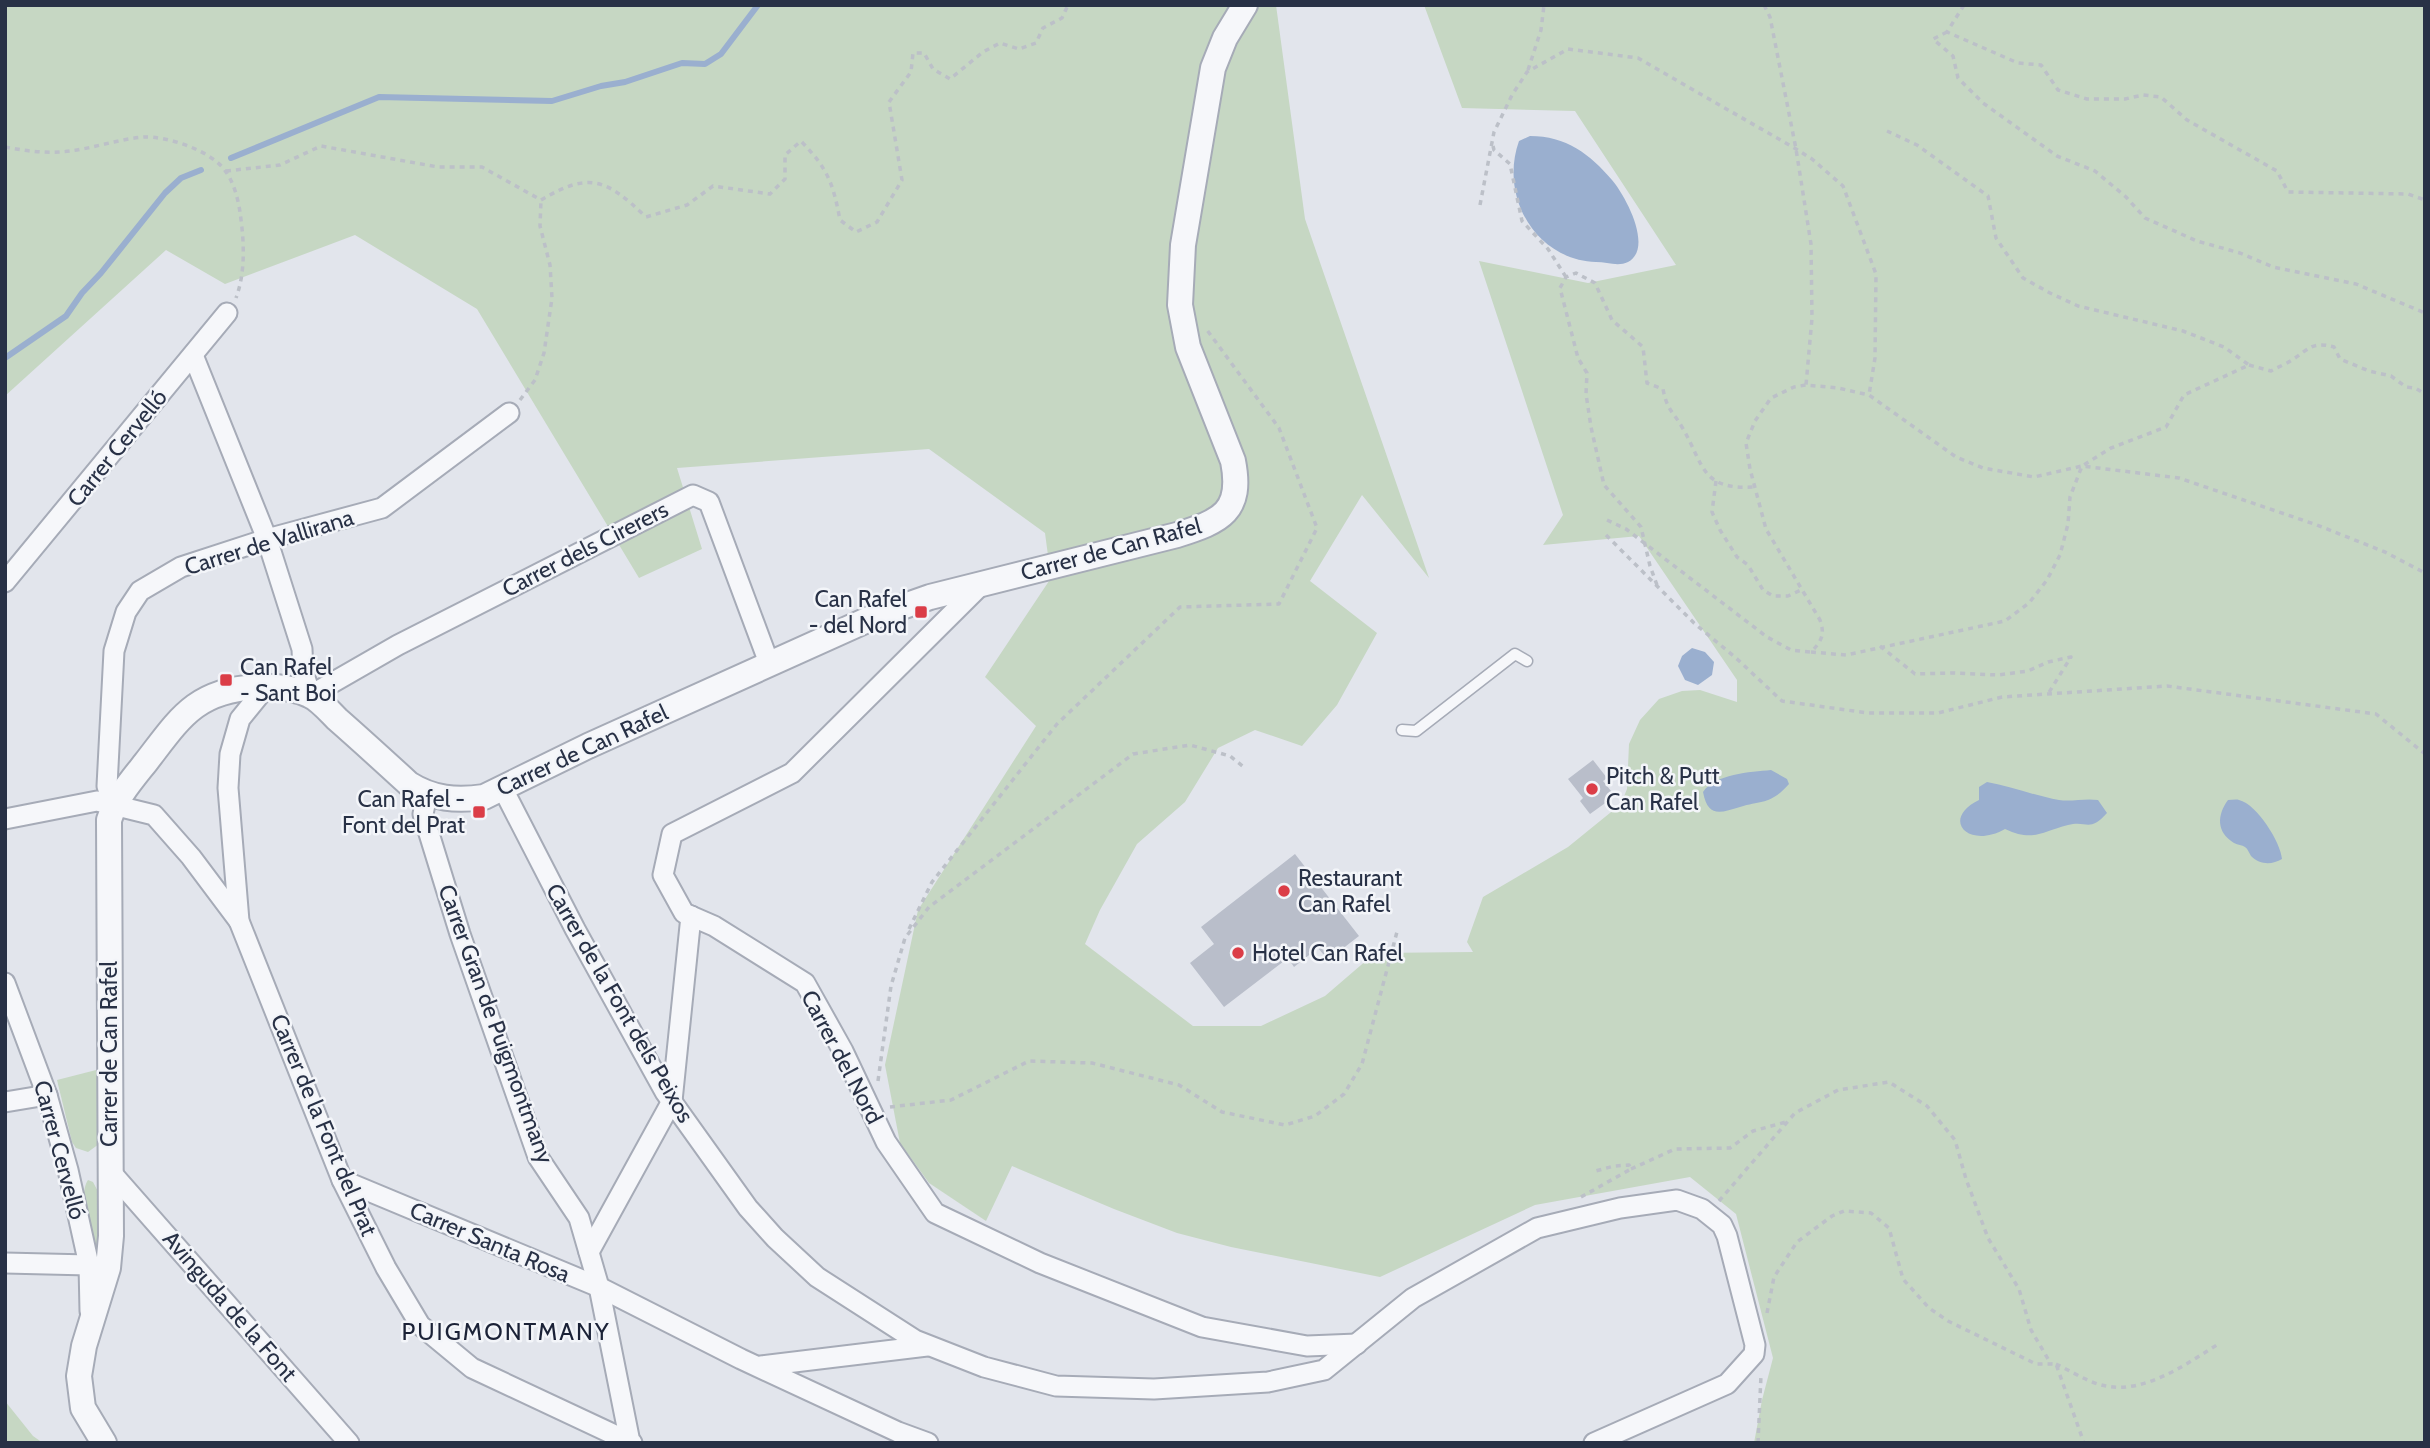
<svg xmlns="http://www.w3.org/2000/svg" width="2430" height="1448" viewBox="0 0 2430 1448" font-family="Cabin,sans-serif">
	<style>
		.green { fill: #c6d7c3 }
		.water { fill: #9aafcf }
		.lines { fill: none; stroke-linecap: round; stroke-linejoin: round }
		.stream { stroke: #9aafcf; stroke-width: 6 }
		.building { fill: #b9beca }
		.service-casing { stroke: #a6abb7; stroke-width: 13 }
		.minor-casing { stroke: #a6abb7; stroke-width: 23 }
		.tertiary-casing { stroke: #a6abb7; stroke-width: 28 }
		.path { stroke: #bcc0c8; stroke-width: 3.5; stroke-dasharray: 5 5; stroke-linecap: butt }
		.service { stroke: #f6f7fa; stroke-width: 10 }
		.minor { stroke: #f6f7fa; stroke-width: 19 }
		.tertiary { stroke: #f6f7fa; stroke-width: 24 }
		.poi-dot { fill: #db3d47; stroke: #f3f5f9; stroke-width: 2.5 }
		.labels { text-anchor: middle; stroke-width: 5; stroke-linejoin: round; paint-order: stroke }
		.street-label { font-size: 23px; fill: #283146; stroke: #f3f5f9 }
		.poi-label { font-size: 23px; fill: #283146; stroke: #f3f5f9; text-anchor: start }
		.neighbourhood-label { font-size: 24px; letter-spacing: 2px; fill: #1b2237; stroke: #f3f5f9 }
	</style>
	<rect width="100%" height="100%" fill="#e2e5ec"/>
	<g class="green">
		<path d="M5,5H1276L1305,219L1429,578L1362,495L1310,581L1377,633L1337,705L1302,746L1255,730L1218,748L1185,802L1137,844L1100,910L1085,944L1193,1026H1261L1325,996L1375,953L1473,952L1467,942L1483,897L1568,847L1621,804L1627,789L1629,744L1640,720L1659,699L1682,691L1700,690L1737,702V680L1639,536L1543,545L1563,515L1479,261L1588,283L1676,265L1575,111L1462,108L1424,5H2425V1443H1754L1762,1400L1773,1358L1736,1214L1690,1177L1535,1205L1380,1277L1231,1247L1177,1233L1114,1209L1012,1166L986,1221L929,1183L900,1143L885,1065L918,910L1036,726L985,677L1051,578L1045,533L929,449L677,468L702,549L639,578L477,309L355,235L225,284L166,250L5,396Z"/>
		<path d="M100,1069L99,1144L88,1152L76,1148L72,1142L57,1080Z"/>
		<path d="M88,1180L93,1182L102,1199L96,1277C92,1256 76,1197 88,1180Z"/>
		<path d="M5,1401L33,1436L43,1443H5Z"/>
	</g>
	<g class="water">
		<path d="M1530,136C1566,136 1590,154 1612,180C1625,195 1654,248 1628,262C1618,267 1607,262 1596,262C1536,260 1499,197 1519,141Z"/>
		<path d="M1692,648L1705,652L1714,662L1712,675L1698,685L1685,680L1678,666L1682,656Z"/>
		<path d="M1771,770L1787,779L1789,784C1770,805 1763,800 1740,807C1720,813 1708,818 1703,792C1715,774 1750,772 1771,770Z"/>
		<path d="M1987,782C2011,786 2035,796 2059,800C2072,802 2084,798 2098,800L2107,813C2089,833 2087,820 2068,825C2041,832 2033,842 2005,829C1968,850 1940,819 1979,800V787Z"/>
		<path d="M2228,800C2232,800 2236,799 2239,800C2257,804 2281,843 2282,859C2272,865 2260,865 2251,856C2249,853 2248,849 2245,847C2242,845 2238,845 2234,843C2216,832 2217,815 2228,800Z"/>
	</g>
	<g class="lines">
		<g class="stream">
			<path d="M231,158L379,97L552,101L601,86L625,82L682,63L705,64L721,54L758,5"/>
			<path d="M5,358L66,316L82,293L101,273L165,193L181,178L201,170"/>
		</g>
	</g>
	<g class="building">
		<path d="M1593,760L1607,778L1603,781L1615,796L1590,814L1580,801L1583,798L1568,779Z"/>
		<path d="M1295,854L1359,936L1328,960L1318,948L1294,967L1288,958L1224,1007L1190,963L1214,944L1201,927Z"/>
	</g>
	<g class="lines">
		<g class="service-casing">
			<path id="service" d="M1402,730L1416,731L1515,654L1527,661"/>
		</g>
		<g class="minor-casing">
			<g id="minor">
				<path d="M193,355L267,539L302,649L303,672L311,695L398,645L693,495L709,502L769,663"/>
				<path d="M5,582L227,313"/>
				<path d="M984,582L792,773L672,834L663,875L684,913L714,926L805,983L843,1051L886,1142L935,1213L1040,1263L1202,1327L1307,1346L1357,1344"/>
				<path d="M266,687L240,719L230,754L228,788L239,921L342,1180L386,1268L420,1325L472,1368L632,1443"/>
				<path d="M503,789L575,929L665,1092L748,1208L775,1238L817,1277L915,1340L984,1367L1056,1386L1154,1389L1268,1382L1324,1370L1413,1298L1537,1228L1620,1208L1677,1200L1702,1209L1722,1225L1727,1236L1755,1345L1754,1354L1727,1384L1594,1443"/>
				<path d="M427,795L423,814L460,934L538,1157L579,1218L599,1287L630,1442"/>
				<path d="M114,806L107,786L114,651L126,612L140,591L181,567L267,539L382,508L509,413"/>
				<path d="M5,819L97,801L154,815L191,857L239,921"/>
				<path d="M5,983L47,1095L68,1170L89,1265L90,1311"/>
				<path d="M5,1102L47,1095"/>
				<path d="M110,1171L349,1443"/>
				<path d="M342,1180L599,1287L741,1359L898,1432L928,1443"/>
				<path d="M589,1252L672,1101L691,916"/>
				<path d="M5,1263L89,1265"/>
				<path d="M761,1366L927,1346"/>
			</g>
		</g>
		<g class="tertiary-casing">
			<path id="tertiary" d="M104,1443L83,1408L79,1376L84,1346L108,1268L111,1236L109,820C116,798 131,781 146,762C180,718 195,691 256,687C274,686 292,687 309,695C319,699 329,711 337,719C361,740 385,762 409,784C433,799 456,801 484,797L588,746L876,616L930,597L1177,535C1221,521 1243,512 1233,461L1188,347L1180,305L1183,245L1213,68L1225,38L1245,5"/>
		</g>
		<g class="path">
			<path d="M1764,5L1770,17L1796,149L1811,244L1812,318L1806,385"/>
			<path d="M1964,5L1947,32L2018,63L2041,65L2058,90L2087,99H2125L2143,95L2161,97L2187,120L2277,171L2288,192L2408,194L2425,200"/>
			<path d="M1947,32L1933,39L1953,56L1958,78L1983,103L2057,156L2095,171L2126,197L2145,218L2197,241L2240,253L2273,267L2356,284L2425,313"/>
			<path d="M1528,70L1541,30L1544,5"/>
			<path d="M1493,146L1494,150L1510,164L1522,221L1548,249L1566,277"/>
			<path d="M5,147C26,151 48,154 70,151C94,148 119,139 144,137C167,136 213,151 226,172C234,183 238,199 240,212C244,240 246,271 236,298"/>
			<path d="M226,171L280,165L321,146L438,167H482L541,200C590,171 606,179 646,217L687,205L713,186L770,194L785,179V155L801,141C828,169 833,183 840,220L856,232L877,222L902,180L889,102L911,72L913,53H924L933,69L950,79L983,52L1000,43L1019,49L1036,43L1043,28L1062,18L1068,5"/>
			<path d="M1480,205L1494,132L1512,95L1527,72L1568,49L1638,58L1796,149L1812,159L1843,186L1876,274L1875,358L1869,395"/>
			<path d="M2249,365L2271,371C2278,367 2286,364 2292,360C2309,349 2312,341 2334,347L2340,359L2369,371L2391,376L2406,387L2415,388L2425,394"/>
			<path d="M520,400L535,380L544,353L552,298L550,265L540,226L541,200"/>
			<path d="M1716,481L1712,512L1720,530L1737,557L1748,565L1763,590L1773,596H1788L1801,590"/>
			<path d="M1607,520L1626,529L1767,637L1791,650L1811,652C1822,641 1825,634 1820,620L1766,529L1750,469L1746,443L1755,421L1771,398L1794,387L1806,385L1838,388L1869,395L1956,457L1983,468L2034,477L2082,466L2179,478L2317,525L2385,552L2425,573"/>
			<path d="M1606,535L1694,623L1736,658L1782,701L1868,713H1938L2002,697L2167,686L2376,714L2425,754"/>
			<path d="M1657,585L1650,566L1641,527L1604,485L1591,427L1586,394L1587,373L1578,358L1560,288L1566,277L1576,273L1595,283L1612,320L1643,347L1647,383L1663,389C1667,410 1672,410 1682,427C1705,466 1700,490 1755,487"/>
			<path d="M1880,646L1915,674L1953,673L1998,675L2028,671L2048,662L2071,657L2048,694"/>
			<path d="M1811,652L1846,655L2005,621L2029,603L2047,580L2060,555L2068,524L2070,497L2082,466L2111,448L2166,427L2184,395L2249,365L2224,347L2183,331L2078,306L2050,293L2023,278L1996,238L1988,196L1917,145L1887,131"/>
			<path d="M909,929L932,882L1057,724L1180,607L1279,604L1317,528L1279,428L1207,330"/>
			<path d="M878,1081L891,986L905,938L929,907L1133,754L1190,745L1230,756L1245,768"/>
			<path d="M890,1107L951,1100L1029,1061L1092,1063L1179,1085L1222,1112L1285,1125L1315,1116L1344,1094L1362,1064L1398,928"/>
			<path d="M1631,1169L1675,1149L1730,1148L1753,1131L1786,1122"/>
			<path d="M1581,1197L1631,1169L1629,1165L1614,1166L1592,1172"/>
			<path d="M1719,1201L1795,1113L1838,1090L1889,1082L1927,1106L1955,1140L1966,1179L1988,1238L2019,1289L2031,1330L2051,1364"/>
			<path d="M1767,1313L1774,1277L1797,1242L1832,1216L1844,1211L1871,1213L1889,1228L1903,1279L1929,1308L1948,1321L2036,1364H2056L2084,1443"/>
			<path d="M2056,1364C2071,1371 2089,1383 2106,1386C2145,1394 2188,1363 2220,1343"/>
			<path d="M1758,1443L1761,1375"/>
		</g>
		<use href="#service" class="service"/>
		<use href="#minor" class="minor"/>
		<use href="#tertiary" class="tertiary"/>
	</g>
	<g class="poi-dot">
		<rect x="914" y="605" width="14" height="14" rx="3.5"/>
		<rect x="219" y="673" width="14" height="14" rx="3.5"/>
		<circle cx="1592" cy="789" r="7"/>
		<rect x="472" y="805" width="14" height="14" rx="3.5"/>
		<circle cx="1284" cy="891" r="7"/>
		<circle cx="1238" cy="953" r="7"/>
	</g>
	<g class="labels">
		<g class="street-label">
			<text transform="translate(117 448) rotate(-51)" y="8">Carrer Cervelló</text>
			<text transform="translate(269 542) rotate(-17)" y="8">Carrer de Vallirana</text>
			<text transform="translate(585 549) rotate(-27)" y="8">Carrer dels Cirerers</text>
			<text transform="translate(1111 549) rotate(-15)" y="8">Carrer de Can Rafel</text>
			<text transform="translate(582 750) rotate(-25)" y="8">Carrer de Can Rafel</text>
			<text transform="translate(620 1003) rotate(60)" y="8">Carrer de la Font dels Peixos</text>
			<text transform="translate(496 1024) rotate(70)" y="8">Carrer Gran de Puigmontmany</text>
			<text transform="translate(109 1054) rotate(-90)" y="8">Carrer de Can Rafel</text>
			<text transform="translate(842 1057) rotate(62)" y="8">Carrer del Nord</text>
			<text transform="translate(324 1125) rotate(67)" y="8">Carrer de la Font del Prat</text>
			<text transform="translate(60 1150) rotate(75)" y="8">Carrer Cervelló</text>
			<text transform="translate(490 1242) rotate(23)" y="8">Carrer Santa Rosa</text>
			<text transform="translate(230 1306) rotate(49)" y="8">Avinguda de la Font</text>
		</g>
		<g class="poi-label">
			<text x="907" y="607" text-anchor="end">Can Rafel<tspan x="907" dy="26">- del Nord</tspan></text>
			<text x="240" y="675">Can Rafel<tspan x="240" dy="26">- Sant Boi</tspan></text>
			<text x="1606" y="784">Pitch &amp; Putt<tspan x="1606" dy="26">Can Rafel</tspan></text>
			<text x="465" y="807" text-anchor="end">Can Rafel -<tspan x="465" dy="26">Font del Prat</tspan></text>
			<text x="1298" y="886">Restaurant<tspan x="1298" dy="26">Can Rafel</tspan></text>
			<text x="1252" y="961">Hotel Can Rafel</text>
		</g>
		<g class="neighbourhood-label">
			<text x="506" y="1340">PUIGMONTMANY</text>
		</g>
	</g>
	<rect width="2430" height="1448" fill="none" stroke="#283146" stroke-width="14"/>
</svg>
